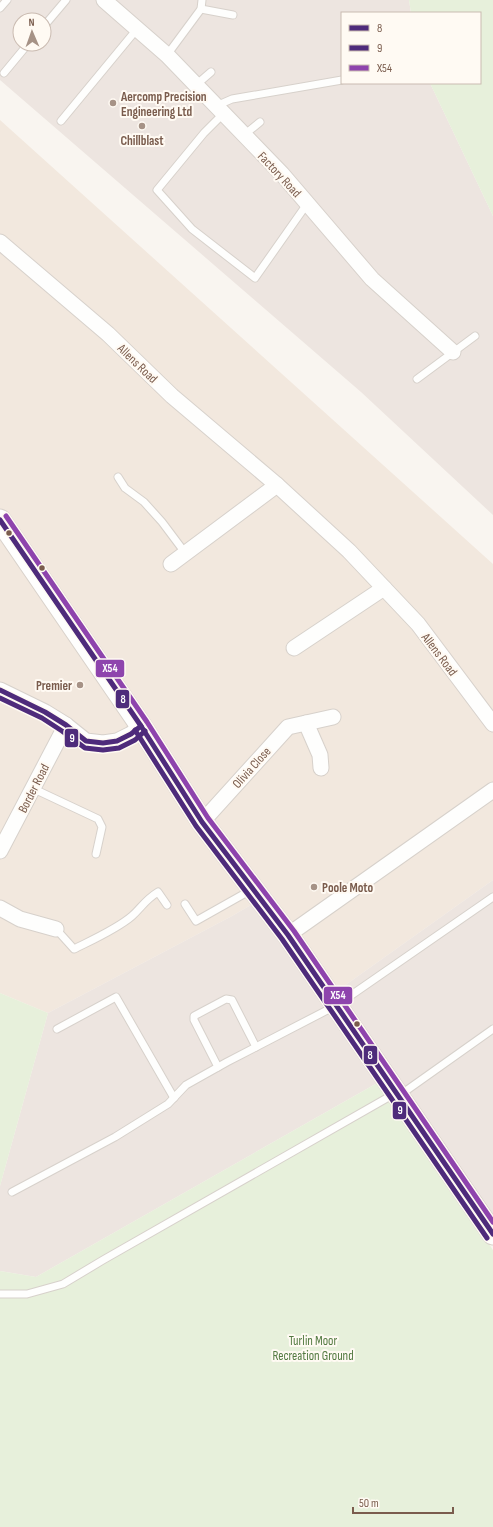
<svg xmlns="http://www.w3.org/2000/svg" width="493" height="1527" viewBox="0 0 493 1527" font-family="'Sofia Sans Condensed',sans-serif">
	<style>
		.residential { fill: #f2e8de }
		.industrial { fill: #ede5e0; fill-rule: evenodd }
		.green { fill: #e7f0db }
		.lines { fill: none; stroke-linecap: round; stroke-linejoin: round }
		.lane-casing { stroke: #d7d1cb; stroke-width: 9 }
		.street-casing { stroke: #d7d1cb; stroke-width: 17 }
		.secondary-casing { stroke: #d9d2cb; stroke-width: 23 }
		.lane { stroke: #fefefd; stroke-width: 7 }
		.street { stroke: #fefefd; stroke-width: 15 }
		.secondary { stroke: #fefefd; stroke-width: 21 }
		.bus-1-casing { stroke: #fffaf3; stroke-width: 8 }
		.bus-2-casing { stroke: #fffaf3; stroke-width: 8 }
		.bus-3-casing { stroke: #fffaf3; stroke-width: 8 }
		.bus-1 { stroke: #4e2b7b; stroke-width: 5 }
		.bus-2 { stroke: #4e2b7b; stroke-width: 5 }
		.bus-3 { stroke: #8e44ad; stroke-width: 5 }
		.poi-dot { fill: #a69286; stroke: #fffaf3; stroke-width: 1.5 }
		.bus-dot { fill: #7a5c4d; stroke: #fffaf3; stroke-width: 1.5 }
		.labels { text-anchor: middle; stroke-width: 4; stroke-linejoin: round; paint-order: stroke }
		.poi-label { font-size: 13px; font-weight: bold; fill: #7a5c4d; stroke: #fffaf3; text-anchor: start }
		.street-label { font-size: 13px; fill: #7a5c4d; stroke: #fffaf3 }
		.park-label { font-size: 13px; fill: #537a41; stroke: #fffaf3 }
		.line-badge { stroke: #fffaf3; stroke-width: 1.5 }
		.badge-label { font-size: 11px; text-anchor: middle; font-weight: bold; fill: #fff }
	</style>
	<rect width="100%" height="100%" fill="#f9f5f0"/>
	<path class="residential" d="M0,120L493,564V880L330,996L261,899L232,916L48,1013L0,993Z"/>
	<g class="industrial">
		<path d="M0,0H409L411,13H342V83H430L493,216V515L361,392L0,80ZM20,20H44V44H20Z"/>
		<path d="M493,880V1234L386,1078L36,1277L0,1271V1186L48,1013L232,916L261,899L330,996Z"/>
	</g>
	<g class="green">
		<path d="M409,0H493V216L430,83H480V13H411Z"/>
		<path d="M0,993L48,1013L0,1186Z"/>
		<path d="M379,1082L493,1250V1527H0V1271L36,1277Z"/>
	</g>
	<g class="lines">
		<g class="lane-casing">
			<g id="lane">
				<path d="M0,8L7,0"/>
				<path d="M201,9L233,15"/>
				<path d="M44,26L66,0"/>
				<path d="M167,55L201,9L202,0"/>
				<path d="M4,73L28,44"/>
				<path d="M196,85L211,72"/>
				<path d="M216,106L232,99L342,80"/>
				<path d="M223,114L204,133L157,190L192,229L255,278L307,204"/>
				<path d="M61,121L137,29"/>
				<path d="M244,135L260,122"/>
				<path d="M417,379L475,336"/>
				<path d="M118,477L125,488L144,502L162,522L186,554"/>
				<path d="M32,788L98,819L102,827L96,854"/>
				<path d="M185,904L196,921L251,890"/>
				<path d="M56,929L74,949C92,940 117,929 132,916C142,907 145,900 158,892L167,905"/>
				<path d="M57,1029L116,997L174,1098"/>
				<path d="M218,1067L194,1020V1016L226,999L232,1000L256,1047"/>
				<path d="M400,1095L493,1029"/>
				<path d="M12,1192L115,1137L168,1104L186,1085L227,1062L337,1005L493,897"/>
				<path d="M0,1294H27L63,1284L103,1260L394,1094"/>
			</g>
		</g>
		<g class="street-casing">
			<g id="street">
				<path d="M104,0L167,55L282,174L372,279L453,352"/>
				<path d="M0,242L108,334L172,396L277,485L349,551L418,624L493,724"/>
				<path d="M171,564L277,485"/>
				<path d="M294,648L384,588"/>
				<path d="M0,690L45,712L66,725L86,741L103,743L117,741L131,734L141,726"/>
				<path d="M306,723L320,755L321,768"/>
				<path d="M202,822L288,727L333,717"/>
				<path d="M0,851L66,725"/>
				<path d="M0,908L20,919L56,929"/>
				<path d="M288,935L493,790"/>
			</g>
		</g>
		<g class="secondary-casing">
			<path id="secondary" d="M0,520L141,726L202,822L288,935L493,1234"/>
		</g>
		<use href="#lane" class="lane"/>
		<use href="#street" class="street"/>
		<use href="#secondary" class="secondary"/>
		<g class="bus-1-casing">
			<g id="bus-1">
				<path d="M0,520L141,726L202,822L288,935L493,1234"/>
				<path d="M0,690L45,712L66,725L86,741L103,743L117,741L131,734L141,726"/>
			</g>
		</g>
		<g class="bus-2-casing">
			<g id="bus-2">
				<path d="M0,698L42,718L62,731L85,748L103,750L119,748L135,740L145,731"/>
				<path d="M135,730L196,826L282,939L487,1238"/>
			</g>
		</g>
		<g class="bus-3-casing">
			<path id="bus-3" d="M6,516L147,722L208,818L294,931L493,1222"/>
		</g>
		<use href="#bus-1" class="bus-1"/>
		<use href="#bus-2" class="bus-2"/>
		<use href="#bus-3" class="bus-3"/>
	</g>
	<g class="poi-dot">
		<circle cx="113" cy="103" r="4"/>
		<circle cx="142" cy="126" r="4"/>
		<circle cx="80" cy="685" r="4"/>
		<circle cx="314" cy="887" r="4"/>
	</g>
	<g class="bus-dot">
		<circle cx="9" cy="533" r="3.5"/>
		<circle cx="42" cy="568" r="3.5"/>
		<circle cx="357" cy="1024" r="3.5"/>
	</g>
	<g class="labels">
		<g class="poi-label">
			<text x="121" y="101">Aercomp Precision<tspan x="121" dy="15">Engineering Ltd</tspan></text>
			<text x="142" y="145" text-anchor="middle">Chillblast</text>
			<text x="72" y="690" text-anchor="end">Premier</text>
			<text x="322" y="892">Poole Moto</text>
		</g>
		<g class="street-label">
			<text transform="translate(280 174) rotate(47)" y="5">Factory Road</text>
			<text transform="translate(138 363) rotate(44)" y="5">Allens Road</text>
			<text transform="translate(440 654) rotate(53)" y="5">Allens Road</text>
			<text transform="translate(251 767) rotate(-48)" y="5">Olivia Close</text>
			<text transform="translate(33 788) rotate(-63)" y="5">Border Road</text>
		</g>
		<g class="park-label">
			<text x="313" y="1345">Turlin Moor<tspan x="313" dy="15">Recreation Ground</tspan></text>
		</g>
	</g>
	<g class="line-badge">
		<rect x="95" y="659" width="30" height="19" rx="4" fill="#8e44ad"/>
		<rect x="115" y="689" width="15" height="20" rx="4" fill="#4e2b7b"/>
		<rect x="64" y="728" width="15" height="20" rx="4" fill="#4e2b7b"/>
		<rect x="323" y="986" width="30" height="19" rx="4" fill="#8e44ad"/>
		<rect x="363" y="1045" width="15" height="20" rx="4" fill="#4e2b7b"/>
		<rect x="392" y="1101" width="15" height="19" rx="4" fill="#4e2b7b"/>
	</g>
	<g class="badge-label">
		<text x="110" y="672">X54</text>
		<text x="123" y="703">8</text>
		<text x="72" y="742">9</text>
		<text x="338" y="999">X54</text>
		<text x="370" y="1059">8</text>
		<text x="400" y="1114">9</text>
	</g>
	<rect x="341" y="12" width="140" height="72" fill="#fffaf3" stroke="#cabbb1"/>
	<rect x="349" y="25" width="20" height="6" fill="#4e2b7b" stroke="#cabbb1"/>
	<text x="377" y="32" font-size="12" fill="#7a5c4d">8</text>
	<rect x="349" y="45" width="20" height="6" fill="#4e2b7b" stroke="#cabbb1"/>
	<text x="377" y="52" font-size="12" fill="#7a5c4d">9</text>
	<rect x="349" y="65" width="20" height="6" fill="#8e44ad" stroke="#cabbb1"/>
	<text x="377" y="72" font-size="12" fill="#7a5c4d">X54</text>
	<g transform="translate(32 32) rotate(358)"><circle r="19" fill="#fffaf3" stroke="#cabbb1"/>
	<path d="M0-3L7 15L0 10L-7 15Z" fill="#a69286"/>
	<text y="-6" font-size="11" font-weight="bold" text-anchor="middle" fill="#7a5c4d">N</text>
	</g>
	<path d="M353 1507v6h100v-6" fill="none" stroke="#7a5c4d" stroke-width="2"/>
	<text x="359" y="1507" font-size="12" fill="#7a5c4d" stroke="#fffaf3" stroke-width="3" paint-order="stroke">50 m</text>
</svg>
